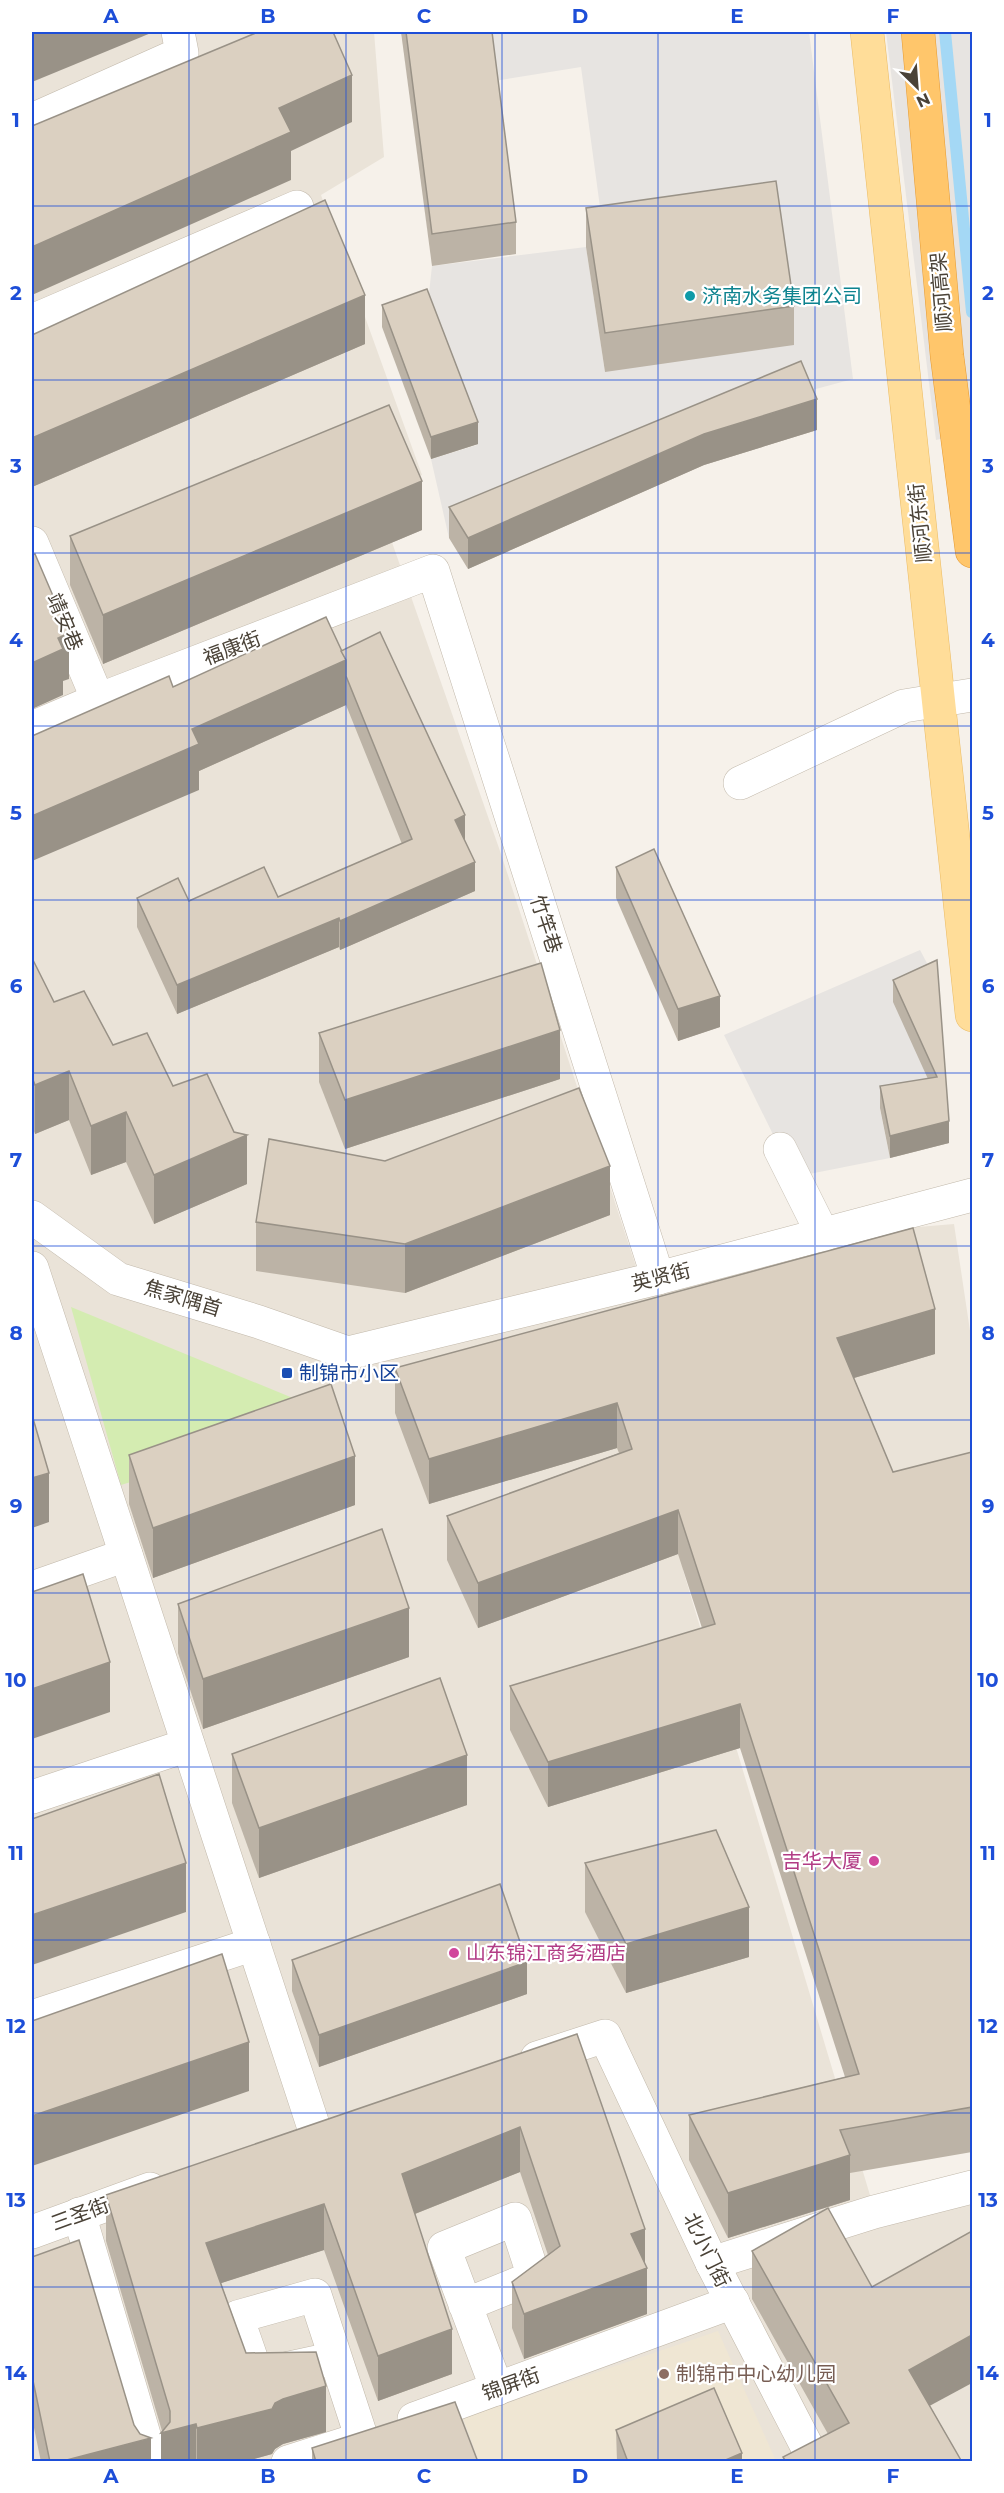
<svg xmlns="http://www.w3.org/2000/svg" width="1004" height="2493" viewBox="0 0 1004 2493" font-family="Montserrat,'Noto Sans SC',sans-serif">
	<style>
		.residential { fill: #eae3d8 }
		.education { fill: #efe6d3 }
		.green { fill: #d4ecb1 }
		.parking { fill: #e7e4e1 }
		.lines { fill: none; stroke-linecap: round; stroke-linejoin: round }
		.stream { stroke: #a4d8f5; stroke-width: 12 }
		.minor-casing { stroke: #c2b9ab; stroke-width: 34 }
		.major-casing { stroke: #ebbb63; stroke-width: 34 }
		.highway-casing { stroke: #e69b33; stroke-width: 34 }
		.minor { stroke: #fff; stroke-width: 33 }
		.major { stroke: #fd9; stroke-width: 33 }
		.highway { stroke: #ffc66b; stroke-width: 33 }
		.wall { fill: #bcb3a6 }
		.shaded-wall { fill: #999287 }
		.building { fill: #dbd0c1; stroke: #999287; stroke-width: 1.5 }
		.grid { fill: none; stroke: #1d4ed8; stroke-width: 1.5; stroke-opacity: 0.55 }
		.culture-dot { fill: #0f9aa8; stroke: #fff; stroke-width: 2 }
		.transit-dot { fill: #1a4fb4; stroke: #fff; stroke-width: 2 }
		.hotel-dot { fill: #d1479c; stroke: #fff; stroke-width: 2 }
		.education-dot { fill: #8d6e63; stroke: #fff; stroke-width: 2 }
		.labels { text-anchor: middle; stroke-width: 4.5; stroke-linejoin: round; paint-order: stroke }
		.street-label { font-size: 20px; fill: #4a4237; stroke: #fff }
		.culture-label { font-size: 20px; fill: #0d838f; stroke: #fff; text-anchor: start }
		.transit-label { font-size: 20px; fill: #164399; stroke: #fff; text-anchor: start }
		.hotel-label { font-size: 20px; fill: #b23c85; stroke: #fff; text-anchor: end }
		.education-label { font-size: 20px; fill: #785e54; stroke: #fff; text-anchor: start }
		.neatline { fill: none; stroke: #1d4ed8; stroke-width: 2 }
		.grid-label { font-size: 20px; text-anchor: middle; font-weight: bold; fill: #1d4ed8 }
	</style>
	<rect width="100%" height="100%" fill="#f6f1ea"/>
	<path class="residential" d="M32,32H374L384,157L321,195L422,475L373,488L500,851L641,1282L823,1235L954,1224L972,1344V1497L683,1570L878,2222L972,2198V2461L32,2462Z"/>
	<path class="education" d="M718,2331L776,2461H479L463,2418Z"/>
	<path class="green" d="M71,1307L339,1417L121,1485Z"/>
	<g class="parking">
		<path d="M488,32H809L853,379L801,393L449,538L431,459L477,445L427,311L432,266L586,247L605,372V244L581,67L494,81Z"/>
		<path d="M886,32H972V432L936,440Z"/>
		<path d="M920,950L937,982L934,1093L880,1109L890,1158L794,1177L724,1035Z"/>
	</g>
	<g class="lines">
		<path class="stream" d="M945,32L972,312"/>
		<g class="minor-casing">
			<g id="minor">
				<path d="M32,120L182,53L178,32"/>
				<path d="M32,321L297,207"/>
				<path d="M32,543L98,700"/>
				<path d="M32,728L98,700L433,571L658,1278"/>
				<path d="M740,783L904,706L972,695"/>
				<path d="M780,1149L823,1235"/>
				<path d="M32,1217L118,1279L259,1322L348,1353L658,1278L972,1195"/>
				<path d="M32,1268L315,2131"/>
				<path d="M32,1588L126,1555"/>
				<path d="M32,1797L188,1745"/>
				<path d="M32,2017L254,1944"/>
				<path d="M537,2058L605,2036L712,2263L815,2462"/>
				<path d="M79,2214L152,2462"/>
				<path d="M32,2232L150,2189"/>
				<path d="M712,2263L874,2212L972,2187"/>
				<path d="M465,2305L534,2277L515,2219L444,2248L497,2389"/>
				<path d="M335,2358L257,2375L237,2317L315,2295L362,2439"/>
				<path d="M414,2419L733,2302"/>
				<path d="M288,2462L354,2441"/>
			</g>
		</g>
		<g class="major-casing">
			<path id="major" d="M867,32L972,1015"/>
		</g>
		<g class="highway-casing">
			<path id="highway" d="M918,32L947,356L972,551"/>
		</g>
		<use href="#minor" class="minor"/>
		<use href="#major" class="major"/>
		<use href="#highway" class="highway"/>
	</g>
	<g class="wall">
		<path d="M401,32H492L516,222V254L432,266Z"/>
		<path d="M586,208L794,306V345L605,372L586,247Z"/>
		<path d="M382,305L478,444L431,459L382,327Z"/>
		<path d="M32,335L365,344L32,487Z"/>
		<path d="M817,430L704,465L468,569L449,538V507Z"/>
		<path d="M422,530L103,664L70,585V536Z"/>
		<path d="M341,651L465,842L475,891L340,950L339,947L177,1014L137,927V898L189,901L278,897L402,844L346,705L199,771V790L173,687Z"/>
		<path d="M616,867L720,1027L678,1041L616,898Z"/>
		<path d="M32,958L54,1002L113,1045L173,1086L247,1184L154,1224L126,1162L91,1175L69,1120L35,1134L32,1126Z"/>
		<path d="M937,960L949,1143L890,1158L880,1108V1086L928,1079L893,1002V980Z"/>
		<path d="M319,1033L560,1079L345,1149L319,1082Z"/>
		<path d="M610,1215L405,1293L256,1271V1222Z"/>
		<path d="M935,1354L854,1378L893,1472L972,1452V2152L850,2173V2200L728,2238L689,2160V2115L845,2077L740,1748L548,1807L510,1730V1686L702,1628L678,1554L478,1628L447,1560V1516L619,1453L617,1448L429,1504L395,1413V1368Z"/>
		<path d="M129,1455L355,1505L153,1578L129,1504Z"/>
		<path d="M178,1604L409,1657L203,1729L178,1653Z"/>
		<path d="M232,1754L467,1805L259,1878L232,1803Z"/>
		<path d="M585,1863L749,1957L626,1993L585,1912Z"/>
		<path d="M292,1960L527,1994L319,2067L292,1991Z"/>
		<path d="M577,2034L645,2265L647,2314L524,2359L512,2328V2282L548,2255L520,2172L415,2214L452,2374L378,2401L324,2250L221,2283L246,2353L326,2432L283,2444L275,2449L272,2454L243,2462H161L162,2431L106,2241V2195Z"/>
		<path d="M752,2251L930,2406L962,2462H783V2457L828,2434L752,2299Z"/>
		<path d="M32,2257L134,2425L151,2462H41L32,2418Z"/>
		<path d="M616,2430L742,2462H617Z"/>
		<path d="M312,2448L478,2462H312Z"/>
	</g>
	<g class="shaded-wall">
		<path d="M38,32H151V33L32,82V34Z"/>
		<path d="M352,75V122L291,151V180L32,295V247L279,108Z"/>
		<path d="M365,295V344L32,487V438Z"/>
		<path d="M817,399V430L704,465L468,569V538L704,434Z"/>
		<path d="M478,422V444L431,459V437Z"/>
		<path d="M422,481V530L103,664V615Z"/>
		<path d="M69,633V679L63,681V695L32,709V663L58,638Z"/>
		<path d="M346,660V705L199,771V790L32,861V816L192,729Z"/>
		<path d="M465,815V844L455,820Z"/>
		<path d="M475,862V891L340,950V921Z"/>
		<path d="M339,918V947L177,1014V985Z"/>
		<path d="M720,996V1027L678,1041V1009Z"/>
		<path d="M560,1030V1079L345,1149V1100Z"/>
		<path d="M69,1071V1120L35,1134V1085Z"/>
		<path d="M126,1112V1162L91,1175V1126Z"/>
		<path d="M949,1121V1143L890,1158V1136Z"/>
		<path d="M247,1135V1184L154,1224V1175Z"/>
		<path d="M610,1166V1215L405,1293V1244Z"/>
		<path d="M935,1309V1354L837,1383V1338Z"/>
		<path d="M617,1403V1448L429,1504V1459Z"/>
		<path d="M355,1456V1505L153,1578V1528Z"/>
		<path d="M49,1473V1522L32,1528V1478Z"/>
		<path d="M678,1510V1554L478,1628V1583Z"/>
		<path d="M409,1608V1657L203,1729V1679Z"/>
		<path d="M110,1662V1712L32,1739V1689Z"/>
		<path d="M740,1704V1748L548,1807V1762Z"/>
		<path d="M467,1755V1805L259,1878V1828Z"/>
		<path d="M186,1863V1912L32,1965V1915Z"/>
		<path d="M749,1907V1957L626,1993V1944Z"/>
		<path d="M527,1962V1994L319,2067V2035Z"/>
		<path d="M249,2042V2091L32,2166V2116Z"/>
		<path d="M520,2127V2172L402,2219V2174Z"/>
		<path d="M850,2155V2200L728,2238V2193Z"/>
		<path d="M324,2204V2250L206,2288V2243Z"/>
		<path d="M645,2229V2269L647,2268V2314L524,2359V2314L631,2234Z"/>
		<path d="M452,2329V2374L378,2401V2356Z"/>
		<path d="M972,2335V2383L909,2417V2370Z"/>
		<path d="M326,2386V2432L283,2444L275,2449L272,2454L243,2462H197V2428L275,2403L283,2399Z"/>
		<path d="M196,2424V2462H161V2433Z"/>
		<path d="M151,2438V2462H59Z"/>
		<path d="M742,2453V2462H721Z"/>
	</g>
	<g class="building">
		<path d="M258,32H333L352,75L279,108L291,132L32,247V126Z"/>
		<path d="M406,32H492L516,222L432,234Z"/>
		<path d="M776,181L794,306L605,333L586,208Z"/>
		<path d="M325,200L365,295L32,438V335Z"/>
		<path d="M427,289L478,422L431,437L382,305Z"/>
		<path d="M801,361L817,399L704,434L468,538L449,507Z"/>
		<path d="M389,405L422,481L103,615L70,536Z"/>
		<path d="M35,554L69,633L58,638L63,649L32,663V555Z"/>
		<path d="M326,617L346,660L192,729L199,744L32,816V736L169,676L173,687Z"/>
		<path d="M380,632L465,815L455,820L475,862L340,921L339,918L177,985L137,898L178,878L189,901L264,867L278,897L412,839L346,676V660L341,651Z"/>
		<path d="M654,849L720,996L678,1009L616,867Z"/>
		<path d="M32,958L54,1002L84,991L113,1045L147,1033L173,1086L207,1074L234,1132L247,1135L154,1175L126,1112L91,1126L69,1071L35,1085L32,1077Z"/>
		<path d="M937,960L949,1121L890,1136L880,1086L937,1077L893,980Z"/>
		<path d="M541,963L560,1030L345,1100L319,1033Z"/>
		<path d="M579,1088L610,1166L405,1244L256,1222L269,1139L385,1161Z"/>
		<path d="M913,1228L935,1309L837,1338L893,1472L972,1452V2107L840,2130L850,2155L728,2193L689,2115L859,2074L740,1704L548,1762L510,1686L715,1624L678,1510L478,1583L447,1516L632,1449L617,1403L429,1459L395,1368Z"/>
		<path d="M331,1384L355,1456L153,1528L129,1455Z"/>
		<path d="M32,1415L49,1473L32,1478Z"/>
		<path d="M382,1529L409,1608L203,1679L178,1604Z"/>
		<path d="M83,1574L110,1662L32,1689V1592Z"/>
		<path d="M440,1678L467,1755L259,1828L232,1754Z"/>
		<path d="M159,1774L186,1863L32,1915V1819Z"/>
		<path d="M716,1830L749,1907L626,1944L585,1863Z"/>
		<path d="M500,1884L527,1962L319,2035L292,1960Z"/>
		<path d="M222,1954L249,2042L32,2116V2021Z"/>
		<path d="M577,2034L645,2229L631,2234L647,2268L524,2314L512,2282L560,2246L520,2127L402,2174L452,2329L378,2356L324,2204L206,2243L246,2353L316,2352L326,2386L283,2399L275,2403L272,2409L197,2428L196,2424L161,2433L170,2422V2411L106,2195Z"/>
		<path d="M828,2208L872,2287L972,2231V2335L909,2370L962,2462H786L783,2457L849,2423L752,2251Z"/>
		<path d="M79,2240L134,2425L140,2434L151,2438L59,2462H50L32,2376V2257Z"/>
		<path d="M714,2388L742,2453L721,2462H628L616,2430Z"/>
		<path d="M455,2402L478,2462H316L312,2448Z"/>
	</g>
	<path class="grid" d="M189,32V2462M346,32V2462M502,32V2462M658,32V2462M815,32V2462M32,206H972M32,380H972M32,553H972M32,726H972M32,900H972M32,1073H972M32,1246H972M32,1420H972M32,1593H972M32,1767H972M32,1940H972M32,2113H972M32,2287H972"/>
	<circle class="culture-dot" cx="690" cy="296" r="6"/>
	<rect class="transit-dot" x="281" y="1367" width="12" height="12" rx="3"/>
	<g class="hotel-dot">
		<circle cx="874" cy="1861" r="6"/>
		<circle cx="454" cy="1953" r="6"/>
	</g>
	<circle class="education-dot" cx="664" cy="2374" r="6"/>
	<g class="labels">
		<g class="street-label">
			<text transform="translate(941 292) rotate(-95)" y="7">顺河高架</text>
			<text transform="translate(920 523) rotate(-96)" y="7">顺河东街</text>
			<text transform="translate(65 622) rotate(67)" y="7">靖安巷</text>
			<text transform="translate(232 648) rotate(-21)" y="7">福康街</text>
			<text transform="translate(546 924) rotate(72)" y="7">竹竿巷</text>
			<text transform="translate(661 1277) rotate(-14)" y="7">英贤街</text>
			<text transform="translate(183 1298) rotate(17)" y="7">焦家隅首</text>
			<text transform="translate(80 2214) rotate(-20)" y="7">三圣街</text>
			<text transform="translate(707 2250) rotate(64)" y="7">北小门街</text>
			<text transform="translate(511 2384) rotate(-20)" y="7">锦屏街</text>
		</g>
		<g class="culture-label">
			<text x="702" y="303">济南水务集团公司</text>
		</g>
		<g class="transit-label">
			<text x="299" y="1380">制锦市小区</text>
		</g>
		<g class="hotel-label">
			<text x="862" y="1868">吉华大厦</text>
			<text x="466" y="1960" text-anchor="start">山东锦江商务酒店</text>
		</g>
		<g class="education-label">
			<text x="676" y="2381">制锦市中心幼儿园</text>
		</g>
	</g>
	<rect width="1004" height="2493" fill="none" stroke="#ffffff" stroke-width="66"/>
	<g transform="translate(917 87) rotate(155)" stroke="#ffffff" stroke-width="4.5" paint-order="stroke">
	<path d="M0-4.5L10 22L0 15L-10 22Z" fill="#4a4237"/>
	<text y="-9" font-size="16" font-weight="bold" text-anchor="middle" fill="#4a4237">N</text>
	</g>
	<rect x="33" y="33" width="938" height="2427" class="neatline"/>
	<g class="grid-label">
		<text x="111" y="23">A</text>
		<text x="268" y="23">B</text>
		<text x="424" y="23">C</text>
		<text x="580" y="23">D</text>
		<text x="737" y="23">E</text>
		<text x="893" y="23">F</text>
		<text x="16" y="127">1</text>
		<text x="988" y="127">1</text>
		<text x="16" y="300">2</text>
		<text x="988" y="300">2</text>
		<text x="16" y="473">3</text>
		<text x="988" y="473">3</text>
		<text x="16" y="647">4</text>
		<text x="988" y="647">4</text>
		<text x="16" y="820">5</text>
		<text x="988" y="820">5</text>
		<text x="16" y="993">6</text>
		<text x="988" y="993">6</text>
		<text x="16" y="1167">7</text>
		<text x="988" y="1167">7</text>
		<text x="16" y="1340">8</text>
		<text x="988" y="1340">8</text>
		<text x="16" y="1513">9</text>
		<text x="988" y="1513">9</text>
		<text x="16" y="1687">10</text>
		<text x="988" y="1687">10</text>
		<text x="16" y="1860">11</text>
		<text x="988" y="1860">11</text>
		<text x="16" y="2033">12</text>
		<text x="988" y="2033">12</text>
		<text x="16" y="2207">13</text>
		<text x="988" y="2207">13</text>
		<text x="16" y="2380">14</text>
		<text x="988" y="2380">14</text>
		<text x="111" y="2483">A</text>
		<text x="268" y="2483">B</text>
		<text x="424" y="2483">C</text>
		<text x="580" y="2483">D</text>
		<text x="737" y="2483">E</text>
		<text x="893" y="2483">F</text>
	</g>
</svg>
